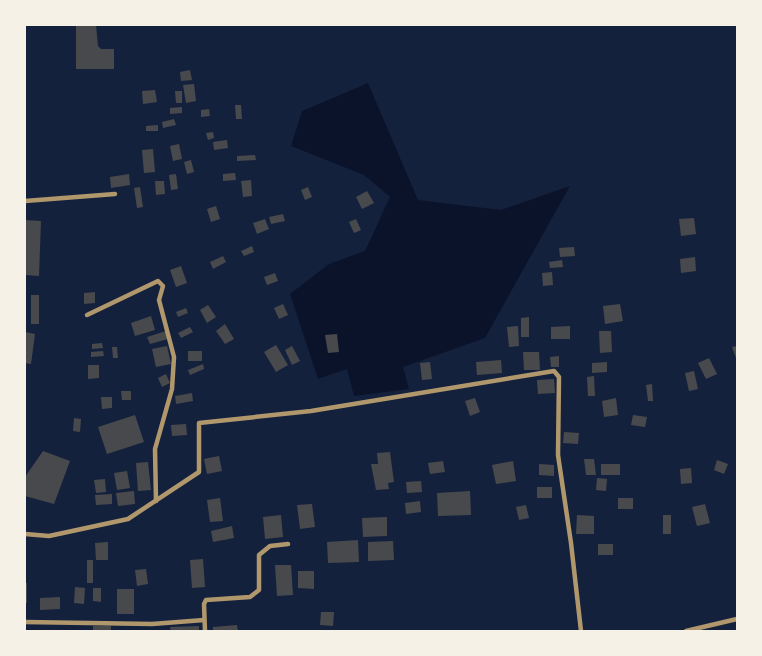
<svg xmlns="http://www.w3.org/2000/svg" width="762" height="656" viewBox="0 0 762 656" font-family="'Alegreya Sans',sans-serif">
	<style>
		.water { fill: #0b132b }
		.building { fill: #48494c }
		.lines { fill: none; stroke-linecap: round; stroke-linejoin: round }
		.minor { stroke: #b1986c; stroke-width: 4.5 }
	</style>
	<rect width="100%" height="100%" fill="#14213d"/>
	<path class="water" d="M368,83L418,200L501,210L570,186L485,338L403,367L409,389L354,396L347,369L318,379L290,294L329,264L365,251L390,197L364,175L291,146L302,111Z"/>
	<g class="building">
		<path d="M76,25H96L98,46L101,49H114V69H76Z"/>
		<path d="M190,70L192,80L181,81L180,72Z"/>
		<path d="M194,84L196,101L186,103L183,85Z"/>
		<path d="M155,90L157,102L143,104L142,91Z"/>
		<path d="M175,91H182V103H176Z"/>
		<path d="M235,105H241L242,119H236Z"/>
		<path d="M182,107V113L170,114V108Z"/>
		<path d="M209,109L210,116L201,117V110Z"/>
		<path d="M174,119L176,125L163,128L162,122Z"/>
		<path d="M158,125V131H146V126Z"/>
		<path d="M213,132L214,138L208,140L206,133Z"/>
		<path d="M227,140L228,148L214,150L213,142Z"/>
		<path d="M179,144L182,159L173,161L170,146Z"/>
		<path d="M153,149L155,172L144,173L142,150Z"/>
		<path d="M255,155L256,160L237,161V156Z"/>
		<path d="M191,160L194,172L187,174L184,162Z"/>
		<path d="M235,173L236,180L223,181V174Z"/>
		<path d="M129,174L130,185L111,188L110,177Z"/>
		<path d="M176,174L178,189L171,190L169,175Z"/>
		<path d="M251,180L252,196L243,197L241,181Z"/>
		<path d="M155,181H164L165,194L156,195Z"/>
		<path d="M140,187L143,207L137,208L134,188Z"/>
		<path d="M308,187L312,197L305,200L301,190Z"/>
		<path d="M367,191L374,203L362,209L356,197Z"/>
		<path d="M216,206L220,219L211,222L207,209Z"/>
		<path d="M283,214L285,221L271,224L269,217Z"/>
		<path d="M694,218L696,234L681,236L679,219Z"/>
		<path d="M265,219L269,229L257,234L253,223Z"/>
		<path d="M356,219L361,230L354,233L349,222Z"/>
		<path d="M25,220L41,221L39,276L25,275Z"/>
		<path d="M252,246L254,252L244,256L241,251Z"/>
		<path d="M574,247L575,256L560,257L559,248Z"/>
		<path d="M223,256L226,262L213,269L210,262Z"/>
		<path d="M695,257L696,271L681,273L680,259Z"/>
		<path d="M562,260L563,267L550,268L549,262Z"/>
		<path d="M181,266L187,283L176,287L170,270Z"/>
		<path d="M552,272L553,285L543,286L542,273Z"/>
		<path d="M275,273L278,281L267,285L264,277Z"/>
		<path d="M95,292V303L84,304V293Z"/>
		<rect x="31" y="295" width="8" height="29"/>
		<path d="M283,304L288,315L279,319L274,308Z"/>
		<path d="M620,304L623,321L605,324L603,306Z"/>
		<path d="M208,305L216,317L207,323L200,310Z"/>
		<path d="M186,308L188,313L178,317L176,312Z"/>
		<path d="M151,316L155,330L135,336L131,323Z"/>
		<path d="M529,317V337H521V318Z"/>
		<path d="M225,324L234,339L225,344L216,331Z"/>
		<path d="M518,326L519,346L509,347L507,327Z"/>
		<path d="M570,326V339H551V327Z"/>
		<path d="M190,327L193,332L181,338L178,333Z"/>
		<path d="M166,331L168,339L150,344L147,337Z"/>
		<path d="M599,331H611L612,352L600,353Z"/>
		<path d="M25,332L35,334L31,364L25,363Z"/>
		<path d="M337,334L339,352L328,353L325,335Z"/>
		<path d="M102,343L103,348L92,349V344Z"/>
		<path d="M276,345L288,365L276,372L264,352Z"/>
		<path d="M167,346L171,364L156,367L152,349Z"/>
		<path d="M292,346L300,361L292,365L285,350Z"/>
		<path d="M737,346V361L732,347Z"/>
		<path d="M112,347H117L118,358H113Z"/>
		<path d="M103,351L104,356L91,357V352Z"/>
		<rect x="188" y="351" width="14" height="10"/>
		<path d="M523,352H539L540,370H524Z"/>
		<path d="M559,356V367H551L550,357Z"/>
		<path d="M709,358L717,374L706,379L698,363Z"/>
		<path d="M501,360L502,373L477,375L476,362Z"/>
		<path d="M430,362L432,379L422,380L420,363Z"/>
		<path d="M607,362V372L592,373V363Z"/>
		<path d="M203,364L204,369L190,375L188,370Z"/>
		<path d="M88,365H99V378L88,379Z"/>
		<path d="M694,371L698,389L689,391L685,373Z"/>
		<path d="M166,374L170,383L162,387L158,378Z"/>
		<path d="M594,376L595,396H588L587,377Z"/>
		<path d="M554,379L555,393L538,394L537,380Z"/>
		<path d="M652,384L653,401H648L646,385Z"/>
		<path d="M121,391H131V400H122Z"/>
		<path d="M192,393L193,401L176,404L175,396Z"/>
		<path d="M101,397H112V408L102,409Z"/>
		<path d="M475,398L480,412L470,416L465,401Z"/>
		<path d="M616,398L618,415L604,417L602,401Z"/>
		<path d="M135,415L144,442L107,454L98,427Z"/>
		<path d="M633,415L647,417L645,427L631,425Z"/>
		<path d="M74,418L81,419L80,432L73,431Z"/>
		<path d="M186,424L187,435L172,436L171,425Z"/>
		<path d="M564,432L579,433L578,444L563,443Z"/>
		<path d="M43,451L70,461L54,504L25,496V477Z"/>
		<path d="M390,452L394,482L388,483L389,489L376,490L371,464H378L377,453Z"/>
		<path d="M219,456L222,471L207,474L204,459Z"/>
		<path d="M584,459H594L596,475H586Z"/>
		<path d="M717,460L728,464L724,474L714,470Z"/>
		<path d="M443,461L445,472L430,474L428,463Z"/>
		<path d="M513,461L516,481L496,484L492,465Z"/>
		<path d="M148,462L151,490L138,491L136,463Z"/>
		<path d="M539,464L554,465V476L539,475Z"/>
		<rect x="601" y="464" width="19" height="11"/>
		<path d="M691,468L692,483L681,484L680,469Z"/>
		<path d="M127,471L130,488L117,490L114,473Z"/>
		<path d="M597,478L607,479L606,491L596,490Z"/>
		<path d="M105,479L106,492L96,493L94,480Z"/>
		<path d="M421,481L422,492L407,493L406,482Z"/>
		<rect x="537" y="487" width="15" height="11"/>
		<path d="M134,491L135,504L118,506L116,493Z"/>
		<path d="M470,491L471,515L438,516L437,493Z"/>
		<path d="M112,494V504L96,505L95,495Z"/>
		<path d="M220,498L223,521L210,522L207,500Z"/>
		<rect x="618" y="498" width="15" height="11"/>
		<path d="M420,501L421,512L406,514L405,503Z"/>
		<path d="M312,504L315,527L300,529L297,505Z"/>
		<path d="M705,504L710,523L697,526L692,507Z"/>
		<path d="M526,505L529,518L519,520L516,507Z"/>
		<path d="M281,515L283,537L265,539L263,517Z"/>
		<path d="M577,515L594,516V534H576Z"/>
		<rect x="663" y="515" width="8" height="19"/>
		<path d="M387,517V536L363,537L362,518Z"/>
		<path d="M232,526L234,538L213,542L211,531Z"/>
		<path d="M358,540L359,562L328,563L327,542Z"/>
		<path d="M393,541L394,560L368,561V542Z"/>
		<path d="M108,542V560H96L95,543Z"/>
		<rect x="598" y="544" width="15" height="11"/>
		<path d="M203,559L205,587L192,588L190,560Z"/>
		<rect x="87" y="560" width="6" height="23"/>
		<path d="M275,565H291L293,595L277,596Z"/>
		<path d="M146,569L148,584L137,586L135,570Z"/>
		<path d="M298,571H314V589L298,588Z"/>
		<rect x="25" y="583" width="2" height="20"/>
		<path d="M75,587L85,588L84,604L74,603Z"/>
		<path d="M93,588H101V602L93,601Z"/>
		<rect x="117" y="589" width="17" height="25"/>
		<path d="M60,597V609L40,610V598Z"/>
		<path d="M321,612H334L333,626L320,625Z"/>
		<path d="M237,625L238,631H213V627Z"/>
		<rect x="93" y="626" width="18" height="5"/>
		<path d="M199,626V631H171L170,627Z"/>
	</g>
	<g class="lines">
		<g class="minor">
			<path d="M25,201L115,194"/>
			<path d="M87,315L158,281L163,286L159,300L174,357L172,389L155,449L156,501"/>
			<path d="M25,534L49,536L128,519L199,472V423L311,411L554,371L559,377L558,455L571,543L581,631"/>
			<path d="M25,622L152,624L204,620"/>
			<path d="M205,631L204,604L206,600L250,597L259,590V555L270,546L288,544"/>
			<path d="M686,631L737,619"/>
		</g>
	</g>
	<rect width="762" height="656" fill="none" stroke="#f6f1e7" stroke-width="52"/>
</svg>
